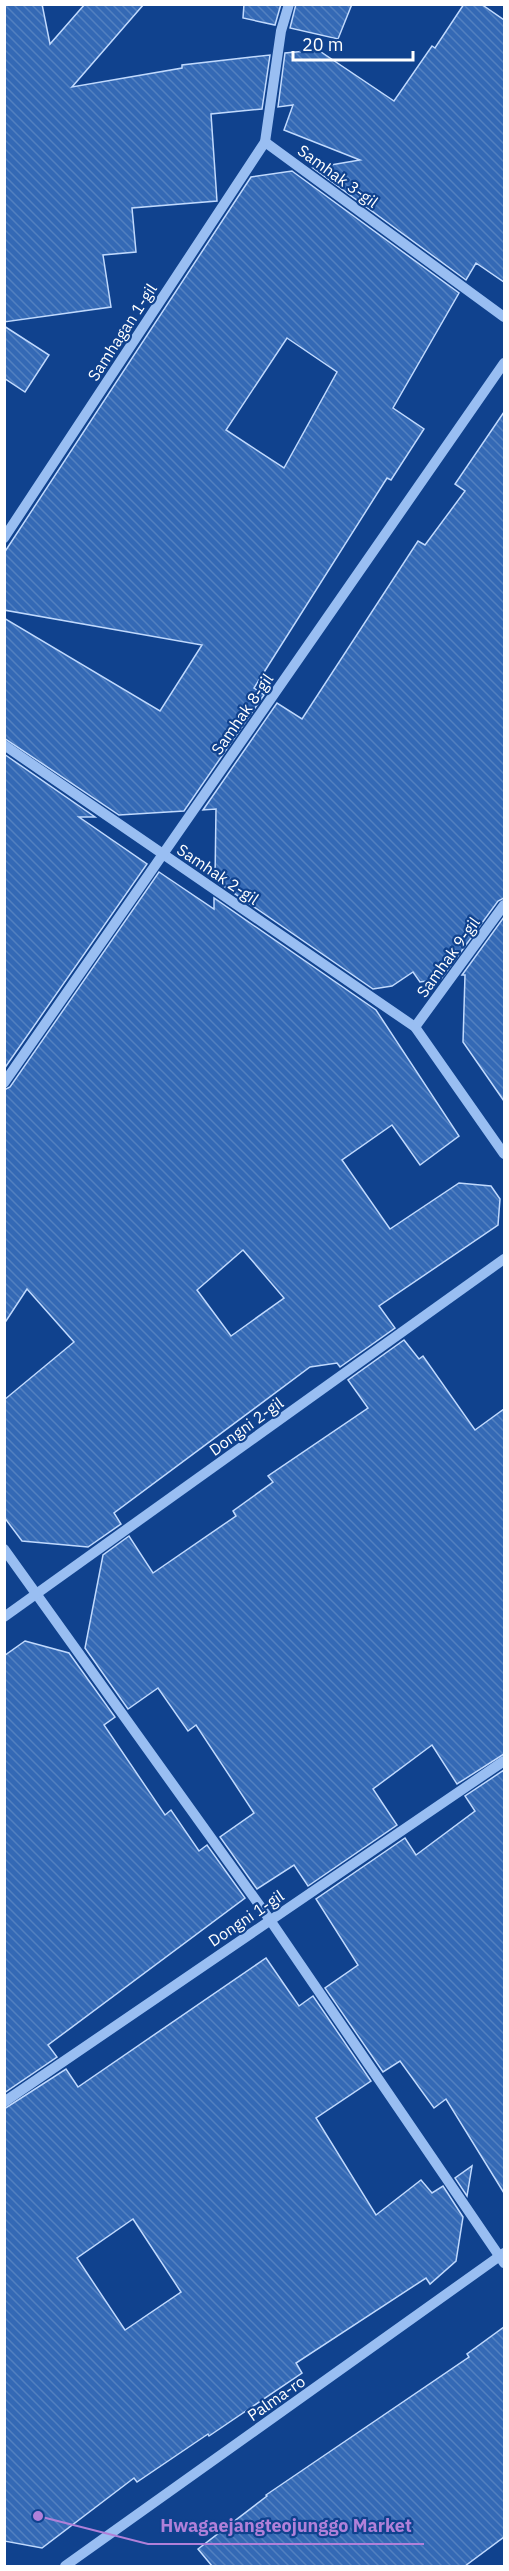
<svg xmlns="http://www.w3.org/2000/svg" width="509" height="2571" viewBox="0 0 509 2571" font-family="'IBM Plex Sans',sans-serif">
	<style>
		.building { fill: url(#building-back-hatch); stroke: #c0d9fd; stroke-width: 1.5; fill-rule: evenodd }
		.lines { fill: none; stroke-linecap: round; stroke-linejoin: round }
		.minor { stroke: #99bef2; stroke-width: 10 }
		.labels { text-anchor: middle; stroke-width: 4.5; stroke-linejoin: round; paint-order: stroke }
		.street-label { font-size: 16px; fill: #fff; stroke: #10428e }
		.leader { fill: none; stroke: #b080d9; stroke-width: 2 }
		.callout-dot { fill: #b080d9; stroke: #10428e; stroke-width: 2 }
		.callout-label { font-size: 18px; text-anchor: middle; font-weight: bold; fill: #b080d9; stroke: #10428e; stroke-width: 4.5; stroke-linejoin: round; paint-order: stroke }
	</style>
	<defs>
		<pattern id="building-back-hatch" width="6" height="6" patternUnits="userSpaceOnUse" patternTransform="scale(1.5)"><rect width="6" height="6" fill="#3469b5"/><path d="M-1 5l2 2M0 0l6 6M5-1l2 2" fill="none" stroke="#5280c0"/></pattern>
	</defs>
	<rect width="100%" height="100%" fill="#10428e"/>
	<g class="building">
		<path d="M4,4H42L50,44L85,4H144L72,87L182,68V65L270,55L262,109L211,114L217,201L132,208L136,252L103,255L111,307L4,322Z"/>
		<path d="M244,4H281L275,25L243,18Z"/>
		<path d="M296,4H352L338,39L290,28Z"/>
		<path d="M464,4H481L504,20V282L476,263L466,280L313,168L360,160L284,130L293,105L278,107L285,53L318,50L394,101L432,46L435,48Z"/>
		<path d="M292,171L459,293L393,408L424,429L391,480L387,478L254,688L264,695L184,811L119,815L4,738V618L160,711L202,645L4,610V553L251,177ZM287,338L337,372L284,468L226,430Z"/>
		<path d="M4,326L49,355L25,392L4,378Z"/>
		<path d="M504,412V898L498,901L441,979L420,982L413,972L392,986L373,989L215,880L216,809L203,810L277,703L302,719L418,541L425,545L465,491L455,484Z"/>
		<path d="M4,754L95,817H79L147,864L4,1069Z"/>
		<path d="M159,872L214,909V898L376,1010L459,1136L420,1165L392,1125L342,1160L390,1229L459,1183L491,1186L500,1199L498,1225L379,1306L395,1328L340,1367L337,1363L310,1367L114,1513L121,1524L88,1547L22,1541L4,1517V1400L74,1342L27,1289L4,1324V1090L10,1087ZM243,1250L284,1298L231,1336L197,1290Z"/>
		<path d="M504,917V1101L463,1042L465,975H462Z"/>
		<path d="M404,1340L419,1359L423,1356L475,1430L504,1409V1754L457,1784L432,1745L373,1789L397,1825L308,1886L294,1865L257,1889L220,1837L254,1813L196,1725L188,1731L158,1688L128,1709L85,1648L103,1555L129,1536L153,1573L236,1516L233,1511L273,1482L268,1476L368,1408L348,1380Z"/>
		<path d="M25,1641L69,1653L115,1717L104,1725L165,1815L171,1810L199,1851L207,1845L245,1898L48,2045L57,2057L4,2093V1656Z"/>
		<path d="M504,1770V2193L446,2099L434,2108L400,2061L383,2072L325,1988L358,1965L316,1899L405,1838L416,1855L475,1811L465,1796Z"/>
		<path d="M266,1958L299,2006L313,1996L371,2081L316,2118L376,2215L421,2180L432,2193L443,2186L463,2217L456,2261L430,2284L426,2278L296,2363L302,2373L209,2436L208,2434L137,2482L134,2478L42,2548L4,2541V2109L66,2069L78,2087ZM133,2219L181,2292L125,2330L77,2258Z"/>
		<path d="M472,2166L467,2196L455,2178Z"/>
		<path d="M504,2327V2537L465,2566H212L198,2549L267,2496L266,2495L469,2357L467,2354Z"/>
	</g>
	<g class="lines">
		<g class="minor">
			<path d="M265,142L504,317"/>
			<path d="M4,538L265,142L281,31L289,4"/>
			<path d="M4,745L415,1027L504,1154"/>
			<path d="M415,1027L504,905"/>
			<path d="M4,1083L504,363"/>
			<path d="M4,1549L270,1920L504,2263"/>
			<path d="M4,1617L504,1259"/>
			<path d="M4,2102L504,1761"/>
			<path d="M65,2566L504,2253"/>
		</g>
	</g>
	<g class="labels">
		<g class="street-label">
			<text transform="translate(338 176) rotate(36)" y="6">Samhak 3-gil</text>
			<text transform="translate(122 332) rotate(-57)" y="6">Samhagan 1-gil</text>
			<text transform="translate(242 714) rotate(-55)" y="6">Samhak 8-gil</text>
			<text transform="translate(218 874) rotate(34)" y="6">Samhak 2-gil</text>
			<text transform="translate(448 957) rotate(-54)" y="6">Samhak 9-gil</text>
			<text transform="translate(246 1426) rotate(-36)" y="6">Dongni 2-gil</text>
			<text transform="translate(246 1918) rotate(-34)" y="6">Dongni 1-gil</text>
			<text transform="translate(276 2398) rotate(-35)" y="6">Palma-ro</text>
		</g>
	</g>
	<path class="leader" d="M38 2516L148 2544H424"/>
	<circle class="callout-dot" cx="38" cy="2516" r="6"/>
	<g class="callout-label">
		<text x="286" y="2532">Hwagaejangteojunggo Market</text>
	</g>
	<rect width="509" height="2571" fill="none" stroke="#ffffff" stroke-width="12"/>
	<path d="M293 51v9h120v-9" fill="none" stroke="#ffffff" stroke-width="3"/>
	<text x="302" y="51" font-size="18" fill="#ffffff" stroke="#10428e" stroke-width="4.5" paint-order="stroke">20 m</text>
</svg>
